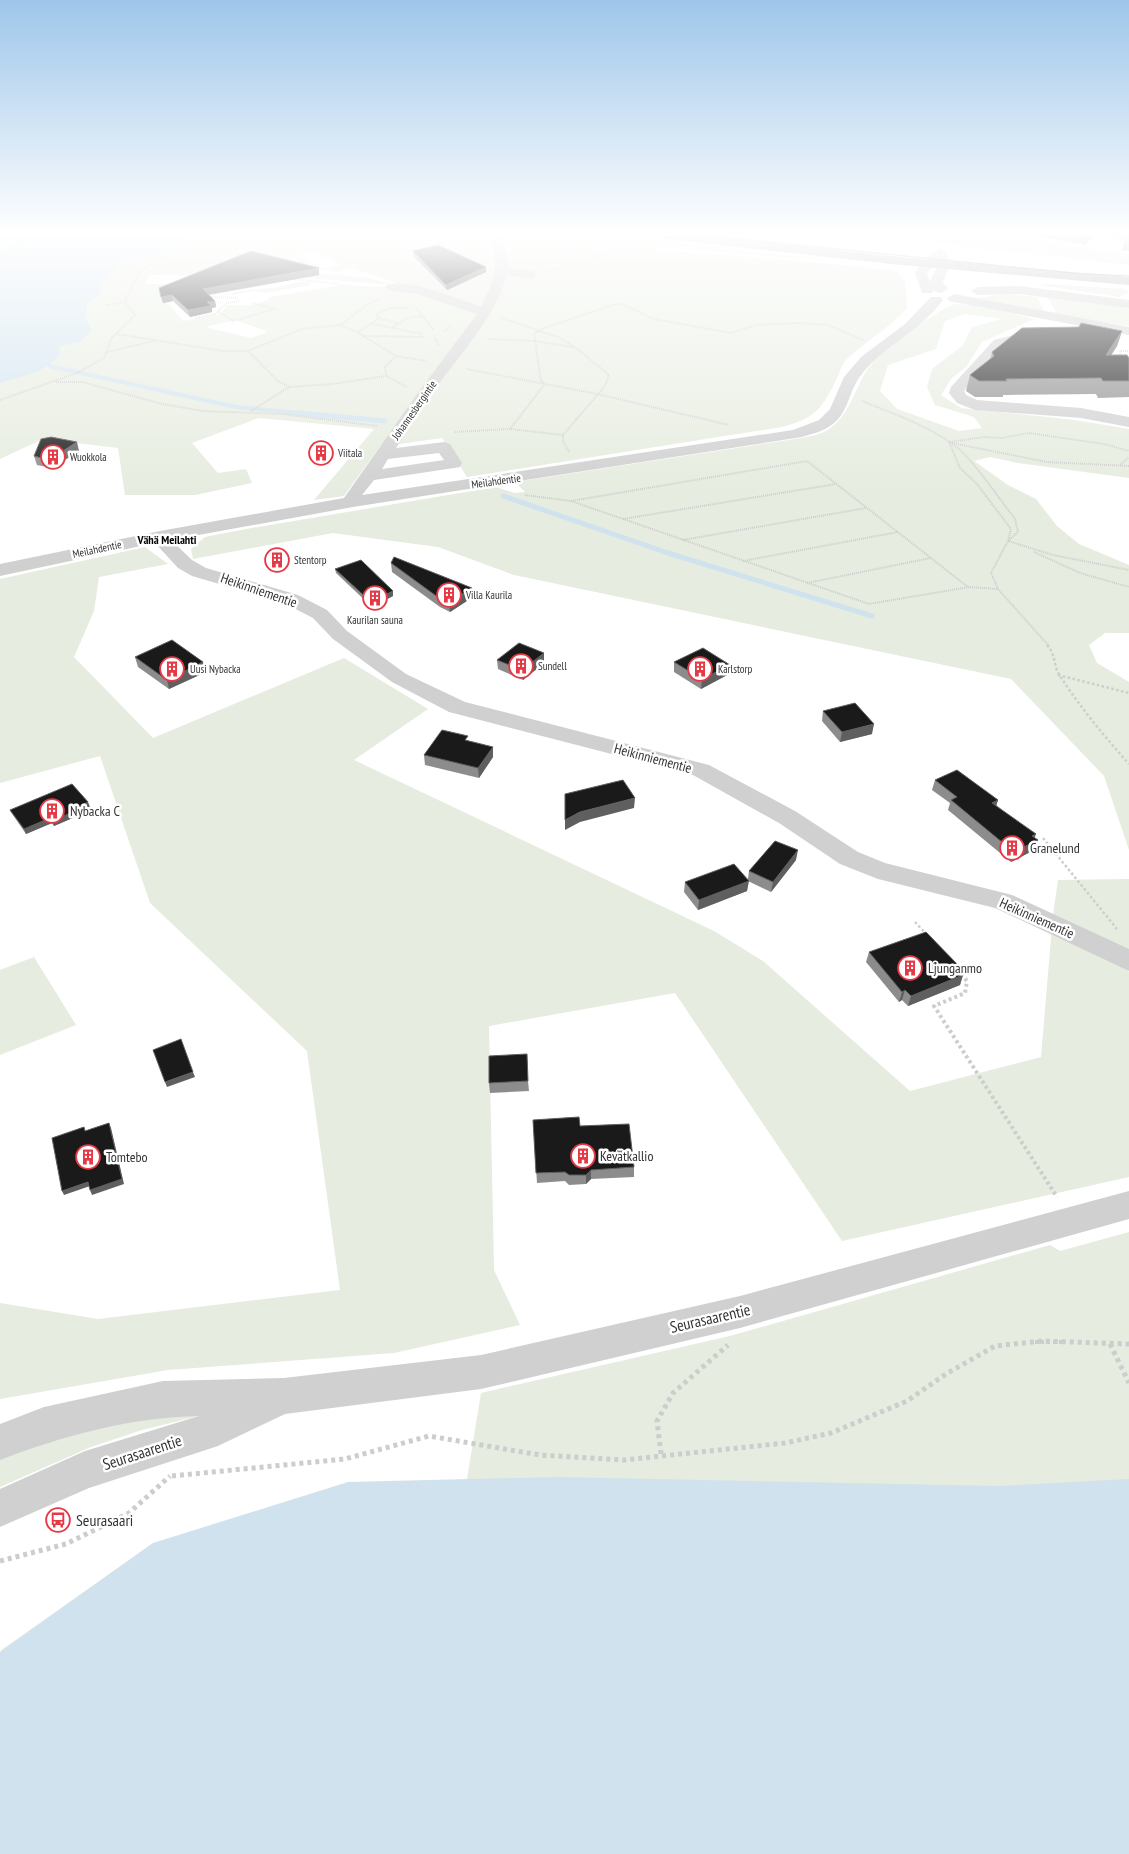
<svg xmlns="http://www.w3.org/2000/svg" width="1129" height="1854" viewBox="0 0 1129 1854" font-family="'PT Sans Narrow',sans-serif">
	<style>
		.green { fill: #e6ecdf; fill-rule: evenodd }
		.water { fill: #cfe2ee }
		.lines { fill: none; stroke-linecap: round; stroke-linejoin: round }
		.stream-far1 { stroke: #cfe2ee; stroke-width: 4 }
		.stream { stroke: #cfe2ee; stroke-width: 5 }
		.path-far3 { stroke: #cdcdcd; stroke-width: 2; stroke-dasharray: 1 1; stroke-linecap: butt }
		.path-far2 { stroke: #cdcdcd; stroke-width: 2.5; stroke-dasharray: 2.5 2.5; stroke-linecap: butt }
		.path-far1 { stroke: #cdcdcd; stroke-width: 4; stroke-dasharray: 3 3; stroke-linecap: butt }
		.path { stroke: #cdcdcd; stroke-width: 5; stroke-dasharray: 4 4; stroke-linecap: butt }
		.minor { fill: #d0d0d0; fill-rule: evenodd }
		.major { fill: #ababab; fill-rule: evenodd }
		.tram { stroke: #888; stroke-width: 1 }
		.wall { fill: #8c8c8c }
		.shaded-wall { fill: #5f5f5f }
		.building { fill: #1a1a1a; stroke: #5f5f5f }
		.labels { text-anchor: middle; stroke-width: 5; stroke-linejoin: round; paint-order: stroke }
		.far-street-label { font-size: 11px; fill: #333; stroke: #fff }
		.far-poi-label { font-size: 11px; fill: #333; stroke: #fff; text-anchor: start }
		.far-neighbourhood-label { font-size: 12px; font-weight: bold; fill: #000; stroke: #fff }
		.street-label { font-size: 14px; fill: #333; stroke: #fff }
		.poi-label { font-size: 14px; fill: #333; stroke: #fff; text-anchor: start }
		.near-street-label { font-size: 16px; fill: #333; stroke: #fff }
		.near-poi-label { font-size: 16px; fill: #333; stroke: #fff; text-anchor: start }
	</style>
	<rect width="100%" height="100%" fill="#fff"/>
	<g class="green">
		<path d="M102,235H562C596,243 630,246 665,250C742,258 820,261 897,271L905,282L907,308C890,328 867,340 848,358C842,363 840,372 837,378C822,409 816,418 782,427L467,477L442,438L400,444L383,442L344,496L314,500L374,429L259,418L192,443L218,473L246,469L252,483L195,495H125L118,448L43,439L0,459V324ZM311,251L338,264L324,268L314,263L309,267L337,272L352,268L400,284L405,288L342,285L270,297L268,300L252,305H227L221,314L183,321L165,300L176,284H144L151,275L243,276L211,267L242,255L300,269L311,261L301,254ZM235,320L267,331V332L251,338L205,327Z"/>
		<path d="M573,235L631,237L824,260L657,247Z"/>
		<path d="M868,235H957L978,240L1001,236L1129,254V265Z"/>
		<path d="M299,271L368,278L396,285L278,276Z"/>
		<path d="M297,282H310L311,285L265,293L254,291L234,295L228,294C253,287 272,291 297,282Z"/>
		<path d="M1048,284L1124,289L1129,292L1119,297L1039,285Z"/>
		<path d="M1006,294L1037,297L1044,311L1056,312L1048,298L1049,296L1129,307V326L1058,316L977,298Z"/>
		<path d="M955,304L981,305L1034,319L982,342L966,367L951,379L941,395L961,408L1075,420L1129,429V478L1018,463L990,457L974,461L1008,485L1036,499L1057,526L1079,544L1129,565V633H1105L1089,645L1097,663L1129,682V850L1104,776L1011,679L514,575L438,547L333,533L193,559L191,549L205,537L246,529L496,487L515,493L525,492L515,482L795,439C804,437 816,436 824,432C852,418 854,383 874,361C888,345 935,312 955,304ZM965,314L1002,319L972,327L963,345L932,369L927,387L935,405L974,417L982,428L959,431L897,409L880,391L888,365L936,349L945,321Z"/>
		<path d="M145,547L168,564L99,577L94,611L74,657L153,738L344,658L428,709L354,760L714,931L763,961L910,1091L1041,1057L1052,926L1119,962L1129,972V1177L842,1241L675,993L489,1026L494,1270L520,1325L394,1353L168,1370L0,1399V1303L98,1319L340,1290L307,1051L150,903L100,756L0,783V579Z"/>
		<path d="M1129,879V950L1053,915L1058,880Z"/>
		<path d="M34,957L76,1025L0,1055V970Z"/>
		<path d="M1129,1232V1596L0,1651L153,1543L467,1479L481,1393L730,1336L1050,1245L1060,1251Z"/>
		<path d="M207,1414L142,1430L91,1447L0,1487V1458L106,1421Z"/>
	</g>
	<g class="water">
		<path d="M0,235H191L183,247L157,257L123,262L101,286L102,293L87,303L85,318L92,330L80,342L60,346L59,356C40,375 24,375 0,383Z"/>
		<path d="M557,1477L998,1486L1129,1479V1854H0V1652L153,1543L348,1482Z"/>
	</g>
	<g class="lines">
		<path class="stream-far1" d="M49,366L236,407L311,414"/>
		<g class="stream">
			<path d="M298,413L385,421"/>
			<path d="M503,496L668,553L872,616"/>
		</g>
		<g class="path-far3">
			<path d="M566,235L654,248"/>
			<path d="M621,235L648,239"/>
			<path d="M852,235L924,243"/>
			<path d="M951,238L995,251"/>
			<path d="M517,247L566,245L585,240"/>
			<path d="M0,257L33,235"/>
			<path d="M1097,263L1106,249"/>
			<path d="M548,270L583,264L604,253L625,246"/>
			<path d="M293,279L339,284"/>
			<path d="M209,297L238,298"/>
			<path d="M106,305L125,302"/>
			<path d="M416,308L434,330"/>
			<path d="M219,312L233,321L275,309L253,303"/>
			<path d="M195,318L215,314L227,303L239,301"/>
			<path d="M378,318L398,323"/>
			<path d="M501,318L558,337L576,348L609,375L605,386L563,435"/>
			<path d="M372,324L422,334"/>
			<path d="M341,325L365,306L381,298"/>
			<path d="M392,328L408,318L422,316"/>
			<path d="M444,331L450,327"/>
			<path d="M358,332L378,319L377,314L389,308H408"/>
			<path d="M117,334L222,351H248L278,381L289,387L332,384L386,376L407,387"/>
			<path d="M364,336L423,337"/>
			<path d="M435,339L439,345"/>
			<path d="M488,339L535,341L573,347"/>
			<path d="M248,351L302,329L340,325L357,332L396,356L426,361"/>
			<path d="M107,352L154,341"/>
			<path d="M1121,358L1120,351H1129"/>
			<path d="M467,369L597,394L729,425"/>
			<path d="M386,376L385,367L396,356"/>
			<path d="M56,382H82L162,404L203,411L283,414L378,426"/>
			<path d="M0,400L77,373L104,358L111,339L135,315L125,302C130,292 134,279 142,271C159,253 186,254 202,235"/>
			<path d="M862,401C894,414 932,427 959,449C976,464 1000,500 1015,519L1018,532L1008,541L1053,555L1129,570"/>
			<path d="M251,411L289,387"/>
			<path d="M510,429L545,384L541,381L534,334L544,328L613,305L622,304L654,319L731,333L757,325L800,323L828,325L863,340"/>
			<path d="M455,432L510,429L563,435V441L569,452"/>
			<path d="M949,442L960,468L977,484L1011,529L1008,541L991,573L998,589L1049,646"/>
			<path d="M950,442L984,437L1002,438L1029,433L1104,444L1129,451"/>
			<path d="M952,443L1047,462L1129,466"/>
			<path d="M1120,465L1129,457"/>
			<path d="M525,495L571,501L869,604L969,587L998,589"/>
			<path d="M571,501L807,461L968,587"/>
			<path d="M623,519L836,484"/>
			<path d="M683,540L866,508"/>
			<path d="M1034,552L1080,573L1129,587"/>
			<path d="M743,561L898,532"/>
			<path d="M807,583L931,558"/>
		</g>
		<g class="path-far2">
			<path d="M1047,645C1056,654 1053,666 1060,676C1080,707 1104,736 1129,764"/>
			<path d="M1058,675L1129,693"/>
			<path d="M1043,838L1117,929"/>
			<path d="M915,922L927,935"/>
		</g>
		<g class="path-far1">
			<path d="M961,974L967,981L965,993L934,1006L1057,1197"/>
			<path d="M1035,1342H1064"/>
		</g>
		<g class="path">
			<path d="M1110,1344L1129,1383"/>
			<path d="M661,1454L657,1421L673,1393L728,1345"/>
			<path d="M172,1476L345,1459L429,1436L540,1455L624,1460L785,1443L831,1433L907,1401L946,1374L995,1346L1042,1341L1129,1344"/>
			<path d="M0,1561L66,1544L129,1513L170,1476"/>
		</g>
		<g class="minor">
			<path d="M489,235H501L507,253L509,268L532,271L538,275L532,279L507,275C494,318 464,350 438,385C423,405 410,427 396,448L444,442L450,444L462,463L460,467L454,468L374,480L362,495L793,430L819,420L830,409L844,377L861,357L905,324L931,297H941L943,300C920,332 878,349 859,378C848,394 848,415 830,426C822,432 811,434 802,437L353,507L171,540L192,560L206,568L298,595L327,610L347,631L406,674L465,702L709,765L795,811L858,852L885,863L1012,895L1129,949V971L995,908L878,879L840,864L779,823L693,775L449,712L392,682L333,639L313,618L284,603L192,576L178,568L155,543L0,576V564L160,531L344,498L417,394L477,314L417,294L392,291L385,287C397,273 465,301 481,307C495,279 500,265 489,235ZM439,453L444,460L382,469L388,459Z"/>
			<path d="M1099,235H1129V243Z"/>
			<path d="M940,248L946,252L950,265L943,282L948,289L941,293L936,292L932,286L934,290L932,293H922L915,273L922,261ZM937,261L938,265L930,281L927,273Z"/>
			<path d="M1019,286L1129,300V308L1019,294L978,295L971,291L978,287Z"/>
			<path d="M954,294L1129,327V335L949,301L947,298Z"/>
			<path d="M1017,334H1042L1049,338C1041,349 1016,338 1004,346C992,354 974,379 964,391L966,395L977,400L1081,408L1129,417V427L1081,418L975,410L957,403L949,393L951,387L994,340Z"/>
			<path d="M1129,1191V1219L740,1328L481,1389L285,1414L218,1446L89,1488L0,1527V1489L85,1451L199,1416C132,1417 62,1436 0,1460V1424L44,1407L163,1381L284,1378L481,1355L740,1296Z"/>
		</g>
		<path class="major" d="M659,235H704L891,256L1129,277V285L891,264L665,239Z"/>
		<path class="tram" d="M701,235L1072,273L1129,276"/>
	</g>
	<g class="wall">
		<path d="M1032,235H1093L1085,245Z"/>
		<path d="M1129,235V251L1122,250L1126,236Z"/>
		<path d="M413,251L486,272L447,290L414,257Z"/>
		<path d="M319,268V275L209,295L215,301L216,307L212,308V312L190,317L173,301L163,303L159,288Z"/>
		<path d="M1122,331L1117,346L1111,355L1129,358V397L1098,398L1096,394L1003,395V397H975L966,391L970,375L990,360L992,352Z"/>
		<path d="M79,451L52,468L37,465L34,456Z"/>
		<path d="M391,563L473,597L450,612L440,607L392,572Z"/>
		<path d="M335,569L393,596L372,607L336,573Z"/>
		<path d="M544,653V663L523,680L498,669L497,660Z"/>
		<path d="M135,657L206,672L169,689L138,667Z"/>
		<path d="M674,662L730,665L729,674L701,689L674,672Z"/>
		<path d="M823,711L872,734L840,742L822,721Z"/>
		<path d="M468,741L493,757L479,778L425,765L424,755Z"/>
		<path d="M935,780L998,800L996,805L1035,838L1034,850L1011,862L948,810L950,803L932,790Z"/>
		<path d="M90,807L74,814L75,817L54,826L52,823L26,834L13,815L10,810Z"/>
		<path d="M796,860L771,892L748,881L747,891L698,910L684,892L685,882L748,879L749,871Z"/>
		<path d="M869,952L957,968L963,975L960,985L908,1006L902,1000L899,1002L866,962Z"/>
		<path d="M528,1081L529,1091L490,1093L489,1083Z"/>
		<path d="M533,1120L580,1126L634,1167V1177L591,1179L586,1184L569,1185L565,1181L537,1183Z"/>
	</g>
	<g class="shaded-wall">
		<path d="M1087,235H1093L1085,245Z"/>
		<path d="M486,267V272L447,290L446,285Z"/>
		<path d="M319,268V275L205,295L203,289Z"/>
		<path d="M172,295L173,301L163,303L161,297Z"/>
		<path d="M215,301L216,307L212,308V312L190,317L188,310L207,302Z"/>
		<path d="M1122,331L1117,346L1101,371L1106,355Z"/>
		<path d="M77,442L79,451L52,468L49,460Z"/>
		<path d="M472,588L473,597L450,612L449,602Z"/>
		<path d="M393,591V596L372,607L371,602Z"/>
		<path d="M544,653V663L523,680L522,670Z"/>
		<path d="M203,662L206,672L169,689L167,680Z"/>
		<path d="M730,665L729,674L701,689L702,679Z"/>
		<path d="M874,724L872,734L840,742L842,732Z"/>
		<path d="M493,747V757L479,778L478,768Z"/>
		<path d="M635,798L634,808L580,822L565,830V820L580,812Z"/>
		<path d="M998,800L995,810L992,803Z"/>
		<path d="M88,802L90,807L74,814L75,817L54,826L52,821L71,810Z"/>
		<path d="M50,818L52,823L26,834L24,829Z"/>
		<path d="M1036,834L1033,842L1038,840L1034,850L1011,862L1014,852L1032,836Z"/>
		<path d="M798,850L796,860L771,892L773,882Z"/>
		<path d="M749,881L747,891L698,910L699,900Z"/>
		<path d="M963,975L960,985L908,1006L911,996Z"/>
		<path d="M905,990L902,1000L899,1002L902,992Z"/>
		<path d="M193,1072L195,1077L167,1087L165,1082Z"/>
		<path d="M109,1123L111,1128L124,1184L92,1195L90,1190Z"/>
		<path d="M591,1170V1179L586,1184V1175Z"/>
		<path d="M88,1182L90,1186L64,1195L62,1191Z"/>
	</g>
	<g class="building">
		<path d="M438,245L486,267L446,285L413,251Z"/>
		<path d="M251,251L319,268L203,289L215,301L207,302L211,306L188,310L172,295L161,297L159,288Z"/>
		<path d="M1081,323L1122,331L1106,355H1127L1129,358V381H1103L1101,378L1006,379L1007,381H979L970,375L994,356L992,352L1022,328L1079,327Z"/>
		<path d="M51,437L77,442L49,460L34,456L41,439Z"/>
		<path d="M394,557L472,588L449,602L439,598L391,563Z"/>
		<path d="M361,560L393,591L371,602L335,569Z"/>
		<path d="M172,640L203,662L167,680L135,657Z"/>
		<path d="M519,643L544,653L522,670L497,660Z"/>
		<path d="M703,648L730,665L702,679L674,662Z"/>
		<path d="M855,703L874,724L842,732L823,711Z"/>
		<path d="M442,730L468,736L465,740L493,747L478,768L424,755Z"/>
		<path d="M957,770L998,800L992,803L1036,834L1032,836L1038,840L1014,852L951,800L957,797L935,780Z"/>
		<path d="M623,780L635,798L580,812L565,820V794Z"/>
		<path d="M72,784L88,802L71,810L73,812L52,821L50,818L24,829L10,810Z"/>
		<path d="M775,841L798,850L773,882L749,871Z"/>
		<path d="M734,864L749,881L699,900L685,882Z"/>
		<path d="M926,932L958,965L956,966L963,975L911,996L905,990L902,992L869,952Z"/>
		<path d="M181,1039L193,1072L165,1082L153,1050Z"/>
		<path d="M527,1054L528,1081L489,1083V1056Z"/>
		<path d="M579,1117L580,1126L629,1124L634,1167L591,1170L586,1175H569L565,1172L536,1173L533,1120Z"/>
		<path d="M109,1123L122,1179L90,1190L88,1182L62,1191L52,1138L84,1127L85,1131Z"/>
	</g>
	<linearGradient id="sky" x2="0" y2="1"><stop stop-color="#9ec6ea"/><stop offset="0.47" stop-color="#fff"/><stop offset="1" stop-color="#fff" stop-opacity="0"/></linearGradient>
	<rect width="1129" height="495" fill="url(#sky)"/>
	<defs>
		<g id="building-ring" transform="scale(1.25)"><circle r="9.5" fill="#fff" stroke="#e63946" stroke-width="1.5"/><path d="M-4-6H4V6H1V3H-1V6H-4ZM-2.5-4.3h1.7v1.8h-1.7ZM.8-4.3h1.7v1.8H.8ZM-2.5-1h1.7V.8h-1.7ZM.8-1h1.7V.8H.8Z" fill="#e63946"/></g>
		<g id="bus-ring" transform="scale(1.25)"><circle r="9.5" fill="#fff" stroke="#e63946" stroke-width="1.5"/><path d="M-5-6H5V4H4V6H2V4H-2V6H-4V4H-5ZM-3.5-4V0h7V-4ZM-3.5 1.2v1.5H-2V1.2ZM2 1.2v1.5H3.5V1.2Z" fill="#e63946"/></g>
	</defs>
	<g fill-rule="evenodd">
		<use href="#building-ring" x="321" y="453"/>
		<use href="#building-ring" x="53" y="457"/>
		<use href="#building-ring" x="277" y="560"/>
		<use href="#building-ring" x="449" y="595"/>
		<use href="#building-ring" x="375" y="598"/>
		<use href="#building-ring" x="521" y="666"/>
		<use href="#building-ring" x="172" y="669"/>
		<use href="#building-ring" x="700" y="669"/>
		<use href="#building-ring" x="52" y="811"/>
		<use href="#building-ring" x="1012" y="848"/>
		<use href="#building-ring" x="910" y="968"/>
		<use href="#building-ring" x="583" y="1156"/>
		<use href="#building-ring" x="88" y="1157"/>
		<use href="#bus-ring" x="58" y="1520"/>
	</g>
	<g class="labels">
		<g class="far-street-label">
			<text transform="translate(414 410) rotate(-55)" y="4">Johannesbergintie</text>
			<text transform="translate(496 481) rotate(-8)" y="4">Meilahdentie</text>
			<text transform="translate(97 549) rotate(-12)" y="4">Meilahdentie</text>
		</g>
		<g class="far-poi-label">
			<text x="338" y="457">Viitala</text>
			<text x="70" y="461">Wuokkola</text>
			<text x="294" y="564">Stentorp</text>
			<text x="466" y="599">Villa Kaurila</text>
			<text x="375" y="624" text-anchor="middle">Kaurilan sauna</text>
			<text x="538" y="670">Sundell</text>
			<text x="190" y="673">Uusi Nybacka</text>
			<text x="718" y="673">Karlstorp</text>
		</g>
		<g class="far-neighbourhood-label">
			<text x="167" y="544">Vähä Meilahti</text>
		</g>
		<g class="street-label">
			<text transform="translate(259 590) rotate(19)" y="5">Heikinniementie</text>
			<text transform="translate(653 758) rotate(15)" y="5">Heikinniementie</text>
			<text transform="translate(1037 918) rotate(24)" y="5">Heikinniementie</text>
		</g>
		<g class="poi-label">
			<text x="70" y="816">Nybacka C</text>
			<text x="1030" y="853">Granelund</text>
			<text x="928" y="973">Ljunganmo</text>
			<text x="600" y="1161">Kevätkallio</text>
			<text x="106" y="1162">Tomtebo</text>
		</g>
		<g class="near-street-label">
			<text transform="translate(710 1318) rotate(-13)" y="6">Seurasaarentie</text>
			<text transform="translate(142 1452) rotate(-18)" y="6">Seurasaarentie</text>
		</g>
		<g class="near-poi-label">
			<text x="76" y="1526">Seurasaari</text>
		</g>
	</g>
</svg>
